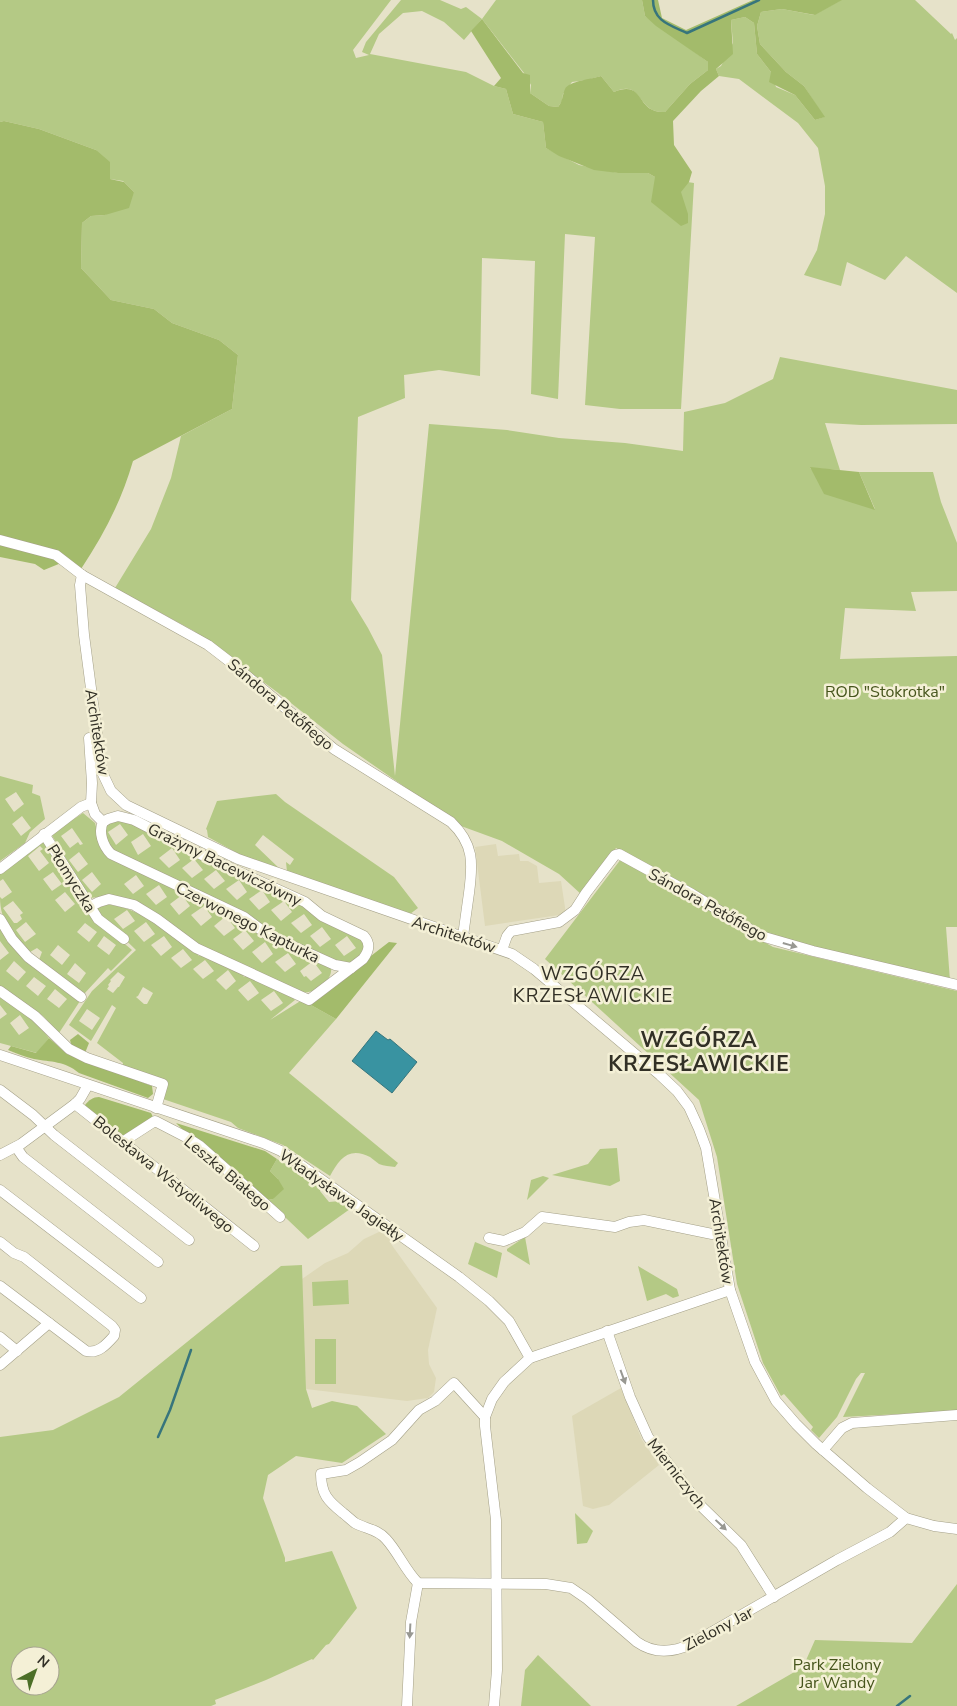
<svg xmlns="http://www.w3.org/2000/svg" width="957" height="1706" viewBox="0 0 957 1706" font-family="'Nunito Sans',sans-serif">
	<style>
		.built { fill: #ddd8b7 }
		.green { fill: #b4c985; fill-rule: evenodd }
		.forest { fill: #a3bb6b }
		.water { fill: #3993a1; stroke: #37757c }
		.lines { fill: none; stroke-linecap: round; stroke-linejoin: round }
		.stream { stroke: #37757c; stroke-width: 2.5 }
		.street-casing { stroke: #a4a088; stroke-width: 11 }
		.street { stroke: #fff; stroke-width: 10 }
		.oneway { fill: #989892 }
		.labels { text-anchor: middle; stroke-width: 5; stroke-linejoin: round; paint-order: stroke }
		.park-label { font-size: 16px; fill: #46551c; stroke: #f4f0d6 }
		.street-label { font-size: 16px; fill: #323026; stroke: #f4f0d6 }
		.quarter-label { font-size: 19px; letter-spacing: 1px; fill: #323026; stroke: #f4f0d6 }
		.district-label { font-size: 21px; font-weight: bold; letter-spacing: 1px; fill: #323026; stroke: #f4f0d6 }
	</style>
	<rect width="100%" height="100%" fill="#e6e2c9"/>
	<g class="built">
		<path d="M496,844L498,856L519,854L520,861H528L537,866L539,883L561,881L566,914L485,926L475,847Z"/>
		<path d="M381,1231L394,1240L391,1244L437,1308L428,1350L429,1364L436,1378L434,1392L428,1398L407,1401L306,1389L302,1279L325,1263L348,1253L364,1239Z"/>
		<path d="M621,1388L642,1440L659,1465L609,1505L593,1509L583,1506L572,1416Z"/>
	</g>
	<g class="green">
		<path d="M0,0H391L353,50L356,58L369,55L362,52L366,42L401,0H440L461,9L466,7L482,19L496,0H642L645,16L708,62V70L690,84L665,112C636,114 644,78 614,92L601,76L587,80L572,82L563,94L562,101L558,107L549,106L530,93L531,85L524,73L482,19L464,40L444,22L422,11L403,13L379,34L370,54L466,72L494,86L506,89L513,114L543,122L546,148L579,165L618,173H648L655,177L694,183L681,409H620L585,405L595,237L565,234L558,399L531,394L535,261L482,258L480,376L439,370L404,375L405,398L358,417L351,600L368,628L382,655L395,776L429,424L507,430L559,438L625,443L683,451L684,412L725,403L773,379L780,357L957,390V424L861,425L825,423L840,470L810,468L875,509L859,472H933L941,502L957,543V591L911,592L916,611L845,608L840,659L957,656V927H946L950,981L771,937L616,848L582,895L559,874L502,841L461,826L343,744L277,692L194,631L115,588L151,529L171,478L181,436L232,409L238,355L219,340L172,323L154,309L111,300L81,268L82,223L91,216L105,215L134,192L123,181L110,179L96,150L39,129L4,121L0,122Z"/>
		<path d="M841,0H915L951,34L952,33L955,40L957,38V293L906,256L885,280L847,262L841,286L804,275L817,250L825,214V186L818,148L798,123L739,79L719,76L716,69L721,66L733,43L731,20L745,17L754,23L757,54L771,72L776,87L795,95L815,120L824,117L804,86L786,72L760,44L757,26L761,12L782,9L814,15Z"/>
		<path d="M0,776L33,785L32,793L40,796L45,819L30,832L25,843L0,861ZM16,792L24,804L14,812L5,799ZM22,816L31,828L21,836L12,824Z"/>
		<path d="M276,794L285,802L394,877L418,908L410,914L287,872L286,862L290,865L294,859L263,835L255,845L281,870L239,854L208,837L207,830L206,829L217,801Z"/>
		<path d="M83,813L95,823L101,846L238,918L243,923L246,922L331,968C333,980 315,994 303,992L193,942L107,896L90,898L51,834ZM72,828L83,844L80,845L78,842L70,848L61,836ZM79,852L88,864L78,872L69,860ZM92,872L101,884L92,892L82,880ZM136,875L144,886L133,894L124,884ZM159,885L167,897L156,905L146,894ZM182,895L190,906L179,915L170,904ZM204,906L212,917L201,926L191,915ZM226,916L235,928L224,936L214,926ZM245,930L254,941L243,950L233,939ZM265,942L273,954L262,963L252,952ZM288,953L296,964L285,972L275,962ZM313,961L322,973L311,981L306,976L304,977L300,971Z"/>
		<path d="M121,819L273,890L360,936L365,943C362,957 355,964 341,963L267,929L116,852C109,844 102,835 105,825ZM120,824L128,835L116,845L108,832ZM143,834L151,846L138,855L131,842ZM172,848L180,860L169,868L159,858ZM194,859L203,870L192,878L182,868ZM216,870L225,881L214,889L204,879ZM239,880L247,892L237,900L226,889ZM262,890L270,902L259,910L249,899ZM284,901L292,912L281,921L271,910ZM304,914L312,925L301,933L291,923ZM322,927L331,939L320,947L310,936ZM347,936L356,948L344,956L335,945Z"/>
		<path d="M44,841L95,919L132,950L111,971L108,968L84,994L39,960L42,952L37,948L30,952C13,934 0,923 0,897L2,899L12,892L3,879L0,881V873ZM40,846L43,849L40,851L49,863L39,871L28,856ZM53,872L62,884L52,891L43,879ZM65,892L75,904L65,912L55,900ZM13,901L23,913L20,915L22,919L17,923H14L3,908ZM26,922L36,934L25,942L16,930ZM85,923L97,932L89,942L77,932ZM104,936L116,945L109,955L97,946ZM58,945L70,955L62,965L50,955ZM75,963L86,973L79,983L67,974Z"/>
		<path d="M621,859L773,947L957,991V1411L843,1417L865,1373H861L856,1379L837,1417L819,1438L811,1430L813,1427L784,1394L781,1396L763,1363L737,1284L717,1157L699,1100L545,959Z"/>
		<path d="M103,904C139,906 166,931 194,950L199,956L202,954L215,960L223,966L225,964L240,971L244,977L248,975L287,992L295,1000L270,1020L302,1000L336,1019L289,1073L398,1163L395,1167C390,1166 384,1166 379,1164C376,1162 373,1159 370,1157C349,1146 339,1159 330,1176L283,1145L238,1128L231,1122L163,1099L166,1083L123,1068V1063L97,1043L116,1008L112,1005L91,1041L69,1025L92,991L136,950L99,914L96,908ZM127,910L135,921L123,929L114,919ZM146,922L155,934L144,942L134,931ZM164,936L172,947L161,956L151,945ZM183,949L192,960L181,968L171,958ZM205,960L214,971L203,979L193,969ZM228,970L236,981L226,990L216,980ZM118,972L125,977L119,987H118L113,993L107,989L109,986L108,985L111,981L110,980ZM250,981L259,993L248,1001L238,990ZM143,987L153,993L147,1004H144L136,997L138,996ZM274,991L283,1003L271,1011L261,1000ZM87,1009L100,1018L92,1030L79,1021Z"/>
		<path d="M0,927L80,1001L59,1033L43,1016L0,986V960L9,953L0,941ZM14,961L26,972L18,981L6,971ZM34,977L46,986L38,996L26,986ZM55,989L67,999L59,1008L47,999Z"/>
		<path d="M0,994L30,1015L49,1038L37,1053L0,1043V1019L7,1014L0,1005ZM20,1015L29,1028L19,1035L10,1023Z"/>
		<path d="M617,1148L620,1181L610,1186L552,1175L588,1164L600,1149Z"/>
		<path d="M277,1159L301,1173L321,1188L320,1191L329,1202L340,1201L350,1209L308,1239L267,1200L273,1199L278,1179L270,1171Z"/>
		<path d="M543,1176L549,1178L527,1200L531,1180Z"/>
		<path d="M525,1237L530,1265L507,1251V1249Z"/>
		<path d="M475,1242L502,1253L497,1278L468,1264Z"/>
		<path d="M302,1265L306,1389L312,1408L332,1401L357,1406L386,1434L342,1463L296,1456L268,1475L263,1498L285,1558V1562L332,1551L357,1608L329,1644L326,1645L313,1660L312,1659L266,1680L215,1700L216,1704L211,1706H0V1437L53,1430L119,1397L281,1266ZM20,1656H50V1686H20Z"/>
		<path d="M638,1266L677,1289L679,1296L673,1298L666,1294L647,1301Z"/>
		<path d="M348,1280L349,1304L313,1306L312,1282Z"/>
		<rect x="315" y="1339" width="21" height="45"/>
		<path d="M575,1513L593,1531L587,1543L577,1544Z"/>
		<path d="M957,1584V1706H736L803,1667L815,1640L912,1643Z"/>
		<path d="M538,1655L591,1706H521L525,1670Z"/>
	</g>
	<g class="forest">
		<path d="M642,0H658L662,18L686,30L753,0H842L815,15L782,9L761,12L757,26L760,44L786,72L804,86L825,117L815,120L795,95L769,82L771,72L757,54L754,23L745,17L731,20L733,54L716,69L719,76L701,91L673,121L674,145L692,172L689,182L681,192L688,214V223L681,226L651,202L655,177L648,173H618L594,170L559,156L546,148L543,122L513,114L506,89L494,86L501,78L471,31L482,19L523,73L530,75V93L549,106L558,107C563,101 562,96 565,89C569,81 592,79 601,76L614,92C646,79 635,114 665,112L690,84L708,70V62L656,26L645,16Z"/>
		<path d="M4,121L39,129L96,150L110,162V179L124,182L134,192L129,208L105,215L91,216L82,223L81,268L111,300L154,309L172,323L219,340L238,355L232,409L133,461C121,502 104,534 81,569L66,561L44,570L35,564L0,557V122Z"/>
		<path d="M810,467L859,472L875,510L824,494Z"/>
		<path d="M389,942L397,943L336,1019L302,1000L310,1003Z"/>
		<path d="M78,1034L89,1043L85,1053L72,1047L70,1040Z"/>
		<path d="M49,1038L67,1054L152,1086L153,1094L148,1098L79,1073C65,1061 51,1062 34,1059C25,1057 16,1053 8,1050L11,1046L36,1053Z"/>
		<path d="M99,1097L151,1113L153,1117L123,1136L86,1109L85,1105C89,1100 93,1097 99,1097Z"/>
		<path d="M176,1123L265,1151L277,1159L270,1171L278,1179L284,1189L273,1199L267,1200L203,1142L188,1135Z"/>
	</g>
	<path class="water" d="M376,1031L388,1040L390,1039L417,1062L392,1093L352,1061Z"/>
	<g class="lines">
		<g class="stream">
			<path d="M653,0C653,21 670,25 687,33L759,0"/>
			<path d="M158,1437L170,1410L191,1350"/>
			<path d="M897,1706L910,1696"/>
		</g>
		<g class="street-casing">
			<g id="street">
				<path d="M0,540L56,555L82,575L208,645L234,665L334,749L451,822C474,844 473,863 469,893C467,907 465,922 463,936"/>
				<path d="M82,575L80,585L84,635L102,772L111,791L126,805L238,859L512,954L534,969L660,1075L677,1091L689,1107L699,1129L706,1148L730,1290L755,1362L776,1401L796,1424L816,1444L867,1488L906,1518L934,1526L957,1529"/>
				<path d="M89,738L92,783L91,803L95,814L103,822C98,832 103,846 111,854L244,917L268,935L335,965L351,968"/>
				<path d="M44,834L98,919L124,939"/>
				<path d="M0,869L81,807L91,803"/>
				<path d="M91,906L99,902L109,899L134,905L157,919L196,948L309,1000L363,959C369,951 371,944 364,936L322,916L305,902L206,857L134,820L118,816L108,819L103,822"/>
				<path d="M0,919L12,939L28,957L81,997"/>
				<path d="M502,950L507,936L511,931L559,922L575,910L586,893L615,855L619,854L692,894L761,936L813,951L957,985"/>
				<path d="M0,991L35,1016L69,1049L87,1058L163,1084L156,1108"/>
				<path d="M0,1055L263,1143L281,1151L459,1277L489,1301L509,1321L530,1358"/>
				<path d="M0,1090L33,1115L54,1135L189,1240"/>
				<path d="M75,1104L254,1246"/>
				<path d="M124,1141L155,1121L186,1137L200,1146L280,1217"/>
				<path d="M16,1147L23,1157L158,1262"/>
				<path d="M0,1155L21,1144L75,1104L80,1099L88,1085"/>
				<path d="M0,1190L141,1298"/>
				<path d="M489,1238L504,1241L525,1232L542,1217L615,1227L629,1222L644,1220L712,1234L720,1233"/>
				<path d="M0,1242L14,1253L24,1257L112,1326L115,1330L114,1336C106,1345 98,1354 86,1351L0,1286"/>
				<path d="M607,1331L630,1397L648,1437L701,1506L741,1545L774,1597"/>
				<path d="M0,1337L17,1351"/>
				<path d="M0,1365L49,1323"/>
				<path d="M485,1417L454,1383L435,1401L419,1410L392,1440L360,1462L346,1470L321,1474C321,1494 328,1501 343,1513C347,1516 351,1520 355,1523C366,1529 377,1529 386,1539C398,1552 405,1570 418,1583L546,1584L571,1588L587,1599L637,1642C654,1654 672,1653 691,1644L837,1560L890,1532L906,1518"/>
				<path d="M823,1450L842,1428L852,1423L957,1415"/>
				<path d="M407,1706L411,1622L418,1583"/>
				<path d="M494,1706L497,1670L496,1520L485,1426V1417L492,1399L504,1382L530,1358L730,1290"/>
			</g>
		</g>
		<use href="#street" class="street"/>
	</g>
	<defs><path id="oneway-solid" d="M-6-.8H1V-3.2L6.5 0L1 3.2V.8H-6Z" transform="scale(1.25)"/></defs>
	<g class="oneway">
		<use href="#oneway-solid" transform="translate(790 945) rotate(16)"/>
		<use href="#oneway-solid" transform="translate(623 1377) rotate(70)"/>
		<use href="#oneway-solid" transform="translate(721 1525) rotate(43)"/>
		<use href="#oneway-solid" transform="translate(410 1631) rotate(93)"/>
	</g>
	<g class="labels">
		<g class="park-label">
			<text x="885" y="697">ROD "Stokrotka"</text>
			<text x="837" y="1670">Park Zielony<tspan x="837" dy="18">Jar Wandy</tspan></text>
		</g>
		<g class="street-label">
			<text transform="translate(281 704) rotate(40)" y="6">Sándora Petőfiego</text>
			<text transform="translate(98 732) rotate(81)" y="6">Architektów</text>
			<text transform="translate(225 864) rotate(26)" y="6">Grażyny Bacewiczówny</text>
			<text transform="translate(72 878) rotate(58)" y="6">Płomyczka</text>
			<text transform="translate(708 904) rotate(29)" y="6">Sándora Petőfiego</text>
			<text transform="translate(248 922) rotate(27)" y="6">Czerwonego Kapturka</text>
			<text transform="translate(454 934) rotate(18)" y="6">Architektów</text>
			<text transform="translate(228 1173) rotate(40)" y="6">Leszka Białego</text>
			<text transform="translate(164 1174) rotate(39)" y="6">Bolesława Wstydliwego</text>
			<text transform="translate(342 1195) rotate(35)" y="6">Władysława Jagiełły</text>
			<text transform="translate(722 1241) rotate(81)" y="6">Architektów</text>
			<text transform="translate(677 1473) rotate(52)" y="6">Mierniczych</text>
			<text transform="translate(718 1628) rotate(-28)" y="6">Zielony Jar</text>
		</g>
		<g class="quarter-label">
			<text x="593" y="980">WZGÓRZA<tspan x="593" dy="22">KRZESŁAWICKIE</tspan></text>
		</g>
		<g class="district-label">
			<text x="699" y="1047">WZGÓRZA<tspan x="699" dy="24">KRZESŁAWICKIE</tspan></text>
		</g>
	</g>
	<g transform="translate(35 1671) rotate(41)"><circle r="24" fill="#f4f0d6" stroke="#a6a390"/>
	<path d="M0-4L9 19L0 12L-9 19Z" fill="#4c6f27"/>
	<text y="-8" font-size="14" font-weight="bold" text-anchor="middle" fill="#323026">N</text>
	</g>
</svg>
